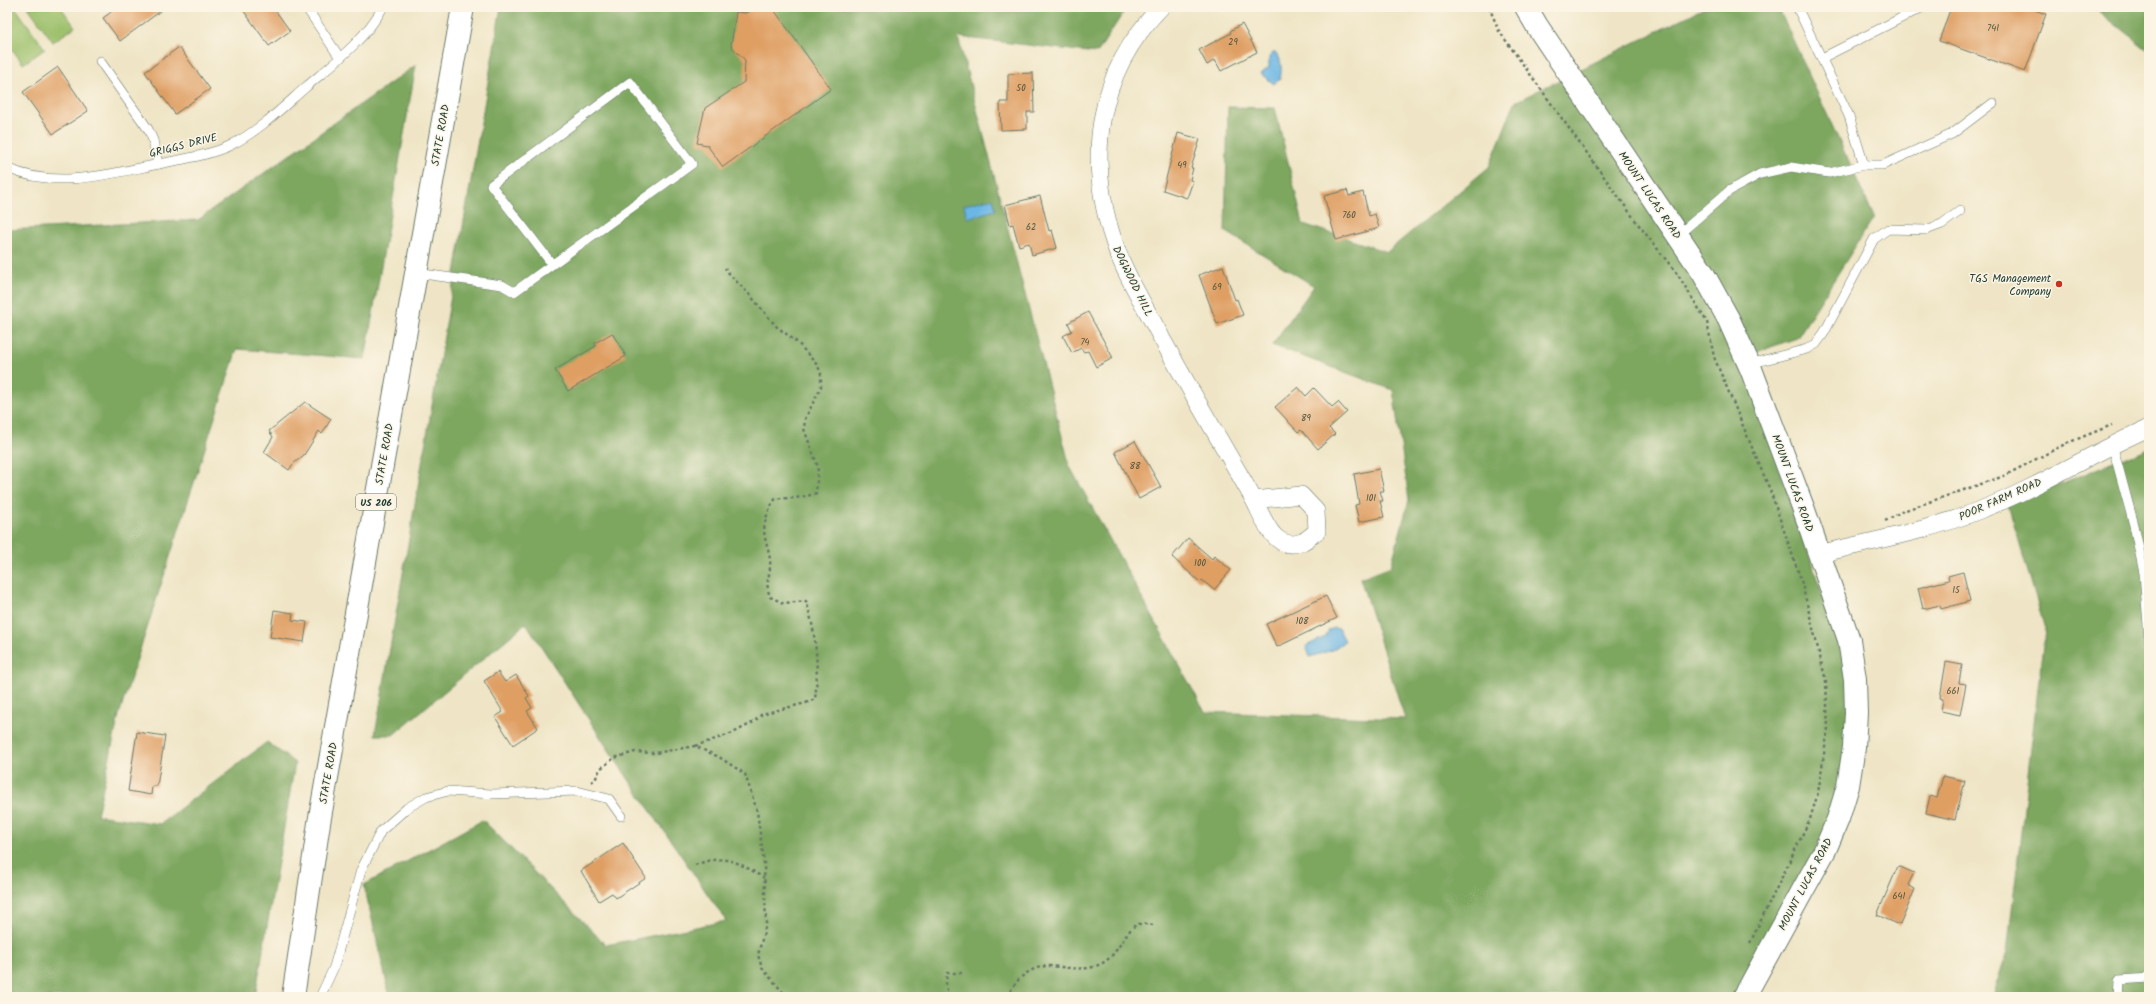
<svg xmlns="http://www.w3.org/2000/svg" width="2156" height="1004" viewBox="0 0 2156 1004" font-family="Kalam,sans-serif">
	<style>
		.green { fill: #9cc06a; stroke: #5e7e4f }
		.forest { fill: #7da65e; stroke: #4e7249 }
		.water { fill: #6ab6e4; stroke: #447a8c }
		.building { fill: #df9f63 }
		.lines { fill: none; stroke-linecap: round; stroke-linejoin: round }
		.lane-casing { stroke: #687867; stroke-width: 10 }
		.street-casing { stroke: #687867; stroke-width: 18 }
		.secondary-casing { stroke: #687867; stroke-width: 24 }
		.highway-casing { stroke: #687867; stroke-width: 24 }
		.path { stroke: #687867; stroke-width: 2.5; stroke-dasharray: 3 3; stroke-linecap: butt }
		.lane { stroke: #fff; stroke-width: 9 }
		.street { stroke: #fff; stroke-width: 17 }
		.secondary { stroke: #fff; stroke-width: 22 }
		.highway { stroke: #fff; stroke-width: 22 }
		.poi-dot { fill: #c8321e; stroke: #fcf5e5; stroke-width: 1.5 }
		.labels { text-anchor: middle; stroke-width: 3; stroke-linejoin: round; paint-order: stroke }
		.number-label { font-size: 9px; fill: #4f5640 }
		.shield { fill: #fcf5e5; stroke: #617469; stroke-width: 1 }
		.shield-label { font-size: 10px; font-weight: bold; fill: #1f3d34 }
		.street-label { font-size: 11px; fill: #1f3d34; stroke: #fcf5e5 }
		.poi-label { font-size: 11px; fill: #1f3d34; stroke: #fcf5e5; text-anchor: end }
	</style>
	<rect width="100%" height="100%" fill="#fcf5e5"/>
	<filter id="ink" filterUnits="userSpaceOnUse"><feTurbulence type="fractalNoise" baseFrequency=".025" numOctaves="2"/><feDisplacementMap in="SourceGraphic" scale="8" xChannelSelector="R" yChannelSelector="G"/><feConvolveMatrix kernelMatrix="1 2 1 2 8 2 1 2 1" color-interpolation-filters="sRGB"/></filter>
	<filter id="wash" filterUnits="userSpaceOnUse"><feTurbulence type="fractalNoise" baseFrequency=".012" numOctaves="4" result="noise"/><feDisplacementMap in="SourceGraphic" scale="16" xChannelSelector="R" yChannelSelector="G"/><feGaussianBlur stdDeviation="0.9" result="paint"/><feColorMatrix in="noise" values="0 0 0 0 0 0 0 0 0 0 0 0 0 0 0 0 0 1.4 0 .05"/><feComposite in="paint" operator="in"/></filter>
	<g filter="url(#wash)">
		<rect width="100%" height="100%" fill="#efe5c6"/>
		<g class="green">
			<path d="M7,7H15L45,49L23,64L7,42Z"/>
			<path d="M28,7H61L75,27L53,42Z"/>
		</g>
		<g class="forest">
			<path d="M501,7H1127L1097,53L958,37L1070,467L1205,712L1405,719L1360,578L1391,566L1409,500L1393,390L1272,345L1314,286L1225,231L1228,107L1275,108L1303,224L1387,252L1489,167L1515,102L1706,7H1778L1874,217L1797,338L1742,357L1852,682L1844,797L1746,997H1335L1334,995L1328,997H390L364,885L483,820L606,945L726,921L614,758L526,623L393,735H375Z"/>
			<path d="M2093,7H2149V51Z"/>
			<path d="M416,65L365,359L237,349L119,715L97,815L160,824L267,742L295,763L255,997H7V230L198,220Z"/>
			<path d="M2149,448V997H1992L2007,952L2045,629L2008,505Z"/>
		</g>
		<g class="water">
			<path d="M1273,53H1276C1282,58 1282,72 1280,79L1274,84L1261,74L1269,67V57Z"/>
			<path d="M993,198L996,210L967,218L964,205Z"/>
			<path d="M1334,628L1339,629L1345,641L1332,650L1310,657L1306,646L1325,637L1329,630Z"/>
		</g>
		<g id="blocks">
			<g class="building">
				<path d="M118,7H166L120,41L103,18Z"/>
				<path d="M241,7H273L290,31L269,46Z"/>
				<path d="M754,7H772L831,89L723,167L707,145L697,143L705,108L744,82L745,60L731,46L736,12L746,13Z"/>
				<path d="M1951,7H2026L2046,14L2025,72L1939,41Z"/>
				<path d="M1242,24L1257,52L1221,71L1215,60L1207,65L1199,50L1231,33L1230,31Z"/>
				<path d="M179,47L210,89L175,114L145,72Z"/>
				<path d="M58,67L88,111L53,134L23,92Z"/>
				<path d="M1033,73L1034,112H1027V129L1001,130L1000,102H1008V74Z"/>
				<path d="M1178,133L1200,139L1191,168H1193L1190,180L1193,181L1187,198L1163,190Z"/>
				<path d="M1347,190L1349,196L1363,192L1369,216L1375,214L1379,228L1336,240L1324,196Z"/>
				<path d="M1040,196L1049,231L1052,230L1057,248L1032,255L1029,243L1019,246L1013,224L1010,225L1005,205Z"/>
				<path d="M1223,266L1235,300L1237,299L1243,315L1217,324L1199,275Z"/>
				<path d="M1088,312L1113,358L1096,367L1088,351L1084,352L1081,348L1072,353L1063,336L1072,331L1068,323Z"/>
				<path d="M612,333L626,356L568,391L555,370L596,346L595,343Z"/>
				<path d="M1298,387L1306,396L1314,388L1332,407L1338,402L1347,412L1329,428L1335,434L1318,449L1301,430L1298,432L1275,407Z"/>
				<path d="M305,402L331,419L322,434L319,431L304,455L293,464L289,470L264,452L273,437L269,431Z"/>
				<path d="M1135,441L1161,487L1139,499L1115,452Z"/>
				<path d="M1379,469L1384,491H1380L1383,501H1380L1384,517L1359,522L1355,505L1359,504L1354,474Z"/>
				<path d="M1188,538L1212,559L1214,556L1231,570L1214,590L1202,580L1200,582L1172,557Z"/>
				<path d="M1963,572L1970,601L1941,609L1940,605L1923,609L1918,588L1949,580L1948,576Z"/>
				<path d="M1326,596L1337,618L1277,647L1266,624Z"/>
				<path d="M274,610L293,613L292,620L307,622L304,642L270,637Z"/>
				<path d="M1946,662L1962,665L1959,683L1966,684L1960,715L1941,711L1943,699L1940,698Z"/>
				<path d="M498,672L505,682L516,675L529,696L526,698L532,708L527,711L538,728L513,745L495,717L503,712L484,681Z"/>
				<path d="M137,732L165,736L157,786H152L151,795L128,791Z"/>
				<path d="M1943,776L1965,781L1955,820L1926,813L1930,796L1937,798Z"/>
				<path d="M623,843L646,878L616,898L612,893L599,901L581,871Z"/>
				<path d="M1898,866L1914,873L1908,885L1915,889L1900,925L1877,915Z"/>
			</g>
		</g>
	</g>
	<g filter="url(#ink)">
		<use href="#blocks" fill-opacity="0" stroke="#687867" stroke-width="1"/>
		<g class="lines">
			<g class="lane-casing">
				<g id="lane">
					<path d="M306,7L340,58"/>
					<path d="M1822,58L1923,7"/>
					<path d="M100,61L148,129L153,140L158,164"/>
					<path d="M1864,165H1883L1952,134L1993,103"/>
					<path d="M7,168C56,190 109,174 159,164C182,159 207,156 229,146C258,132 282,108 306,87C334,63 365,40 383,7"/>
					<path d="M1678,235L1729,191L1760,174L1791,167L1829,173L1864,165L1849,116L1797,7"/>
					<path d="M416,273L502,285L514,292L692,164L630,82L491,185L552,264"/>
					<path d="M1749,364L1807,349L1816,344L1824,333L1874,239L1888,229L1926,230L1942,224L1960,211"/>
					<path d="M2112,444L2134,525L2144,573L2149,639"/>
					<path d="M320,997L334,967L361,870L381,831L407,808L426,797L448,791L491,794L577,791L609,799L621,816"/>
					<path d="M2118,997L2119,980L2149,978"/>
				</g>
			</g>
			<g class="street-casing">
				<g id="street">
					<path d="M1161,7C1097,73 1085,156 1114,242C1125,275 1145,306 1161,337C1191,392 1223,445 1254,500"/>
					<path d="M1301,495L1316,511L1317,531C1312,535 1307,540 1302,542C1274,553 1264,519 1254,500Z"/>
					<path d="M1819,554C1872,541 1928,531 1980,510C2038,488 2091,453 2149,428"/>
				</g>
			</g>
			<g class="secondary-casing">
				<path id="secondary" d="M1526,7L1537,26L1703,273L1729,320L1751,369L1804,510L1849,640L1855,679L1856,713L1854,747L1848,786L1838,819L1825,850L1744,997"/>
			</g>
			<g class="highway-casing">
				<path id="highway" d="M293,997L319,823L463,7"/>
			</g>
			<g class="path">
				<path d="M1489,7L1499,31L1638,224L1678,275L1707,322L1714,357L1770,490L1801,580L1826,681L1828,728L1818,793L1810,819L1750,943"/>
				<path d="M1885,521L1903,511L2004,476L2065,444L2112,425"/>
				<path d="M695,746L733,733L754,722L762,714L806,703L815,699C819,667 816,631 806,601L783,603L770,597C765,583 769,580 770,567C771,559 768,550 766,542C761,526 767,512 776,498C790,499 803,498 816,493L818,467L804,429L805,419L821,387V374L818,366L798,343L776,326L749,294L731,276L725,268"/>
				<path d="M591,782L595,780L600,769L614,758L635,752L655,753L695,746L719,757L745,774L757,811L764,863L766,924L758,955L762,968L787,997"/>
				<path d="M695,865C726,853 738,862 764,878"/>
				<path d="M948,997L946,984L947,973H963"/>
				<path d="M1009,997C1012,980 1033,965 1050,966C1065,967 1082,971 1096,966C1120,958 1124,928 1139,924C1143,923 1150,925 1155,925"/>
			</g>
			<use href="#lane" class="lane"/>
			<use href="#street" class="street"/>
			<use href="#secondary" class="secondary"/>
			<use href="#highway" class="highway"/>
		</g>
	</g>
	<circle class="poi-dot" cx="2059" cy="284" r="4"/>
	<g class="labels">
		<g class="number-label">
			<text x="1993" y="31">741</text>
			<text x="1233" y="45">29</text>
			<text x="1021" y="91">50</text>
			<text x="1182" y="168">49</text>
			<text x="1349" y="218">760</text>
			<text x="1031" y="230">62</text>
			<text x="1217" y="290">69</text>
			<text x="1085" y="345">74</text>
			<text x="1306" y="421">89</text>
			<text x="1135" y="469">88</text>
			<text x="1371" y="501">101</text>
			<text x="1200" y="566">100</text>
			<text x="1956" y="593">15</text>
			<text x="1302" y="624">108</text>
			<text x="1953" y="694">661</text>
			<text x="1899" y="899">641</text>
		</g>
		<rect class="shield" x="356" y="494" width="40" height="16" rx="3"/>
		<g class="shield-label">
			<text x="376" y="506">US 206</text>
		</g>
		<g class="street-label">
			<text transform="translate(440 135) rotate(-80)" y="4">STATE ROAD</text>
			<text transform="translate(183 145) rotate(-14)" y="4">GRIGGS DRIVE</text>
			<text transform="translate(1650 195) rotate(56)" y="4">MOUNT LUCAS ROAD</text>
			<text transform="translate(1133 281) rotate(64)" y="4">DOGWOOD HILL</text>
			<text transform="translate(384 454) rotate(-80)" y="4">STATE ROAD</text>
			<text transform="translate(1793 483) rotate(70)" y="4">MOUNT LUCAS ROAD</text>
			<text transform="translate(2000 499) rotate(-24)" y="4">POOR FARM ROAD</text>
			<text transform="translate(328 773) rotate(-80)" y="4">STATE ROAD</text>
			<text transform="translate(1805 884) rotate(-62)" y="4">MOUNT LUCAS ROAD</text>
		</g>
		<g class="poi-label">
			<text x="2051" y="282">TGS Management<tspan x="2051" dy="13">Company</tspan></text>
		</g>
	</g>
	<rect width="2156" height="1004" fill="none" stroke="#fcf5e5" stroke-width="24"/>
</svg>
